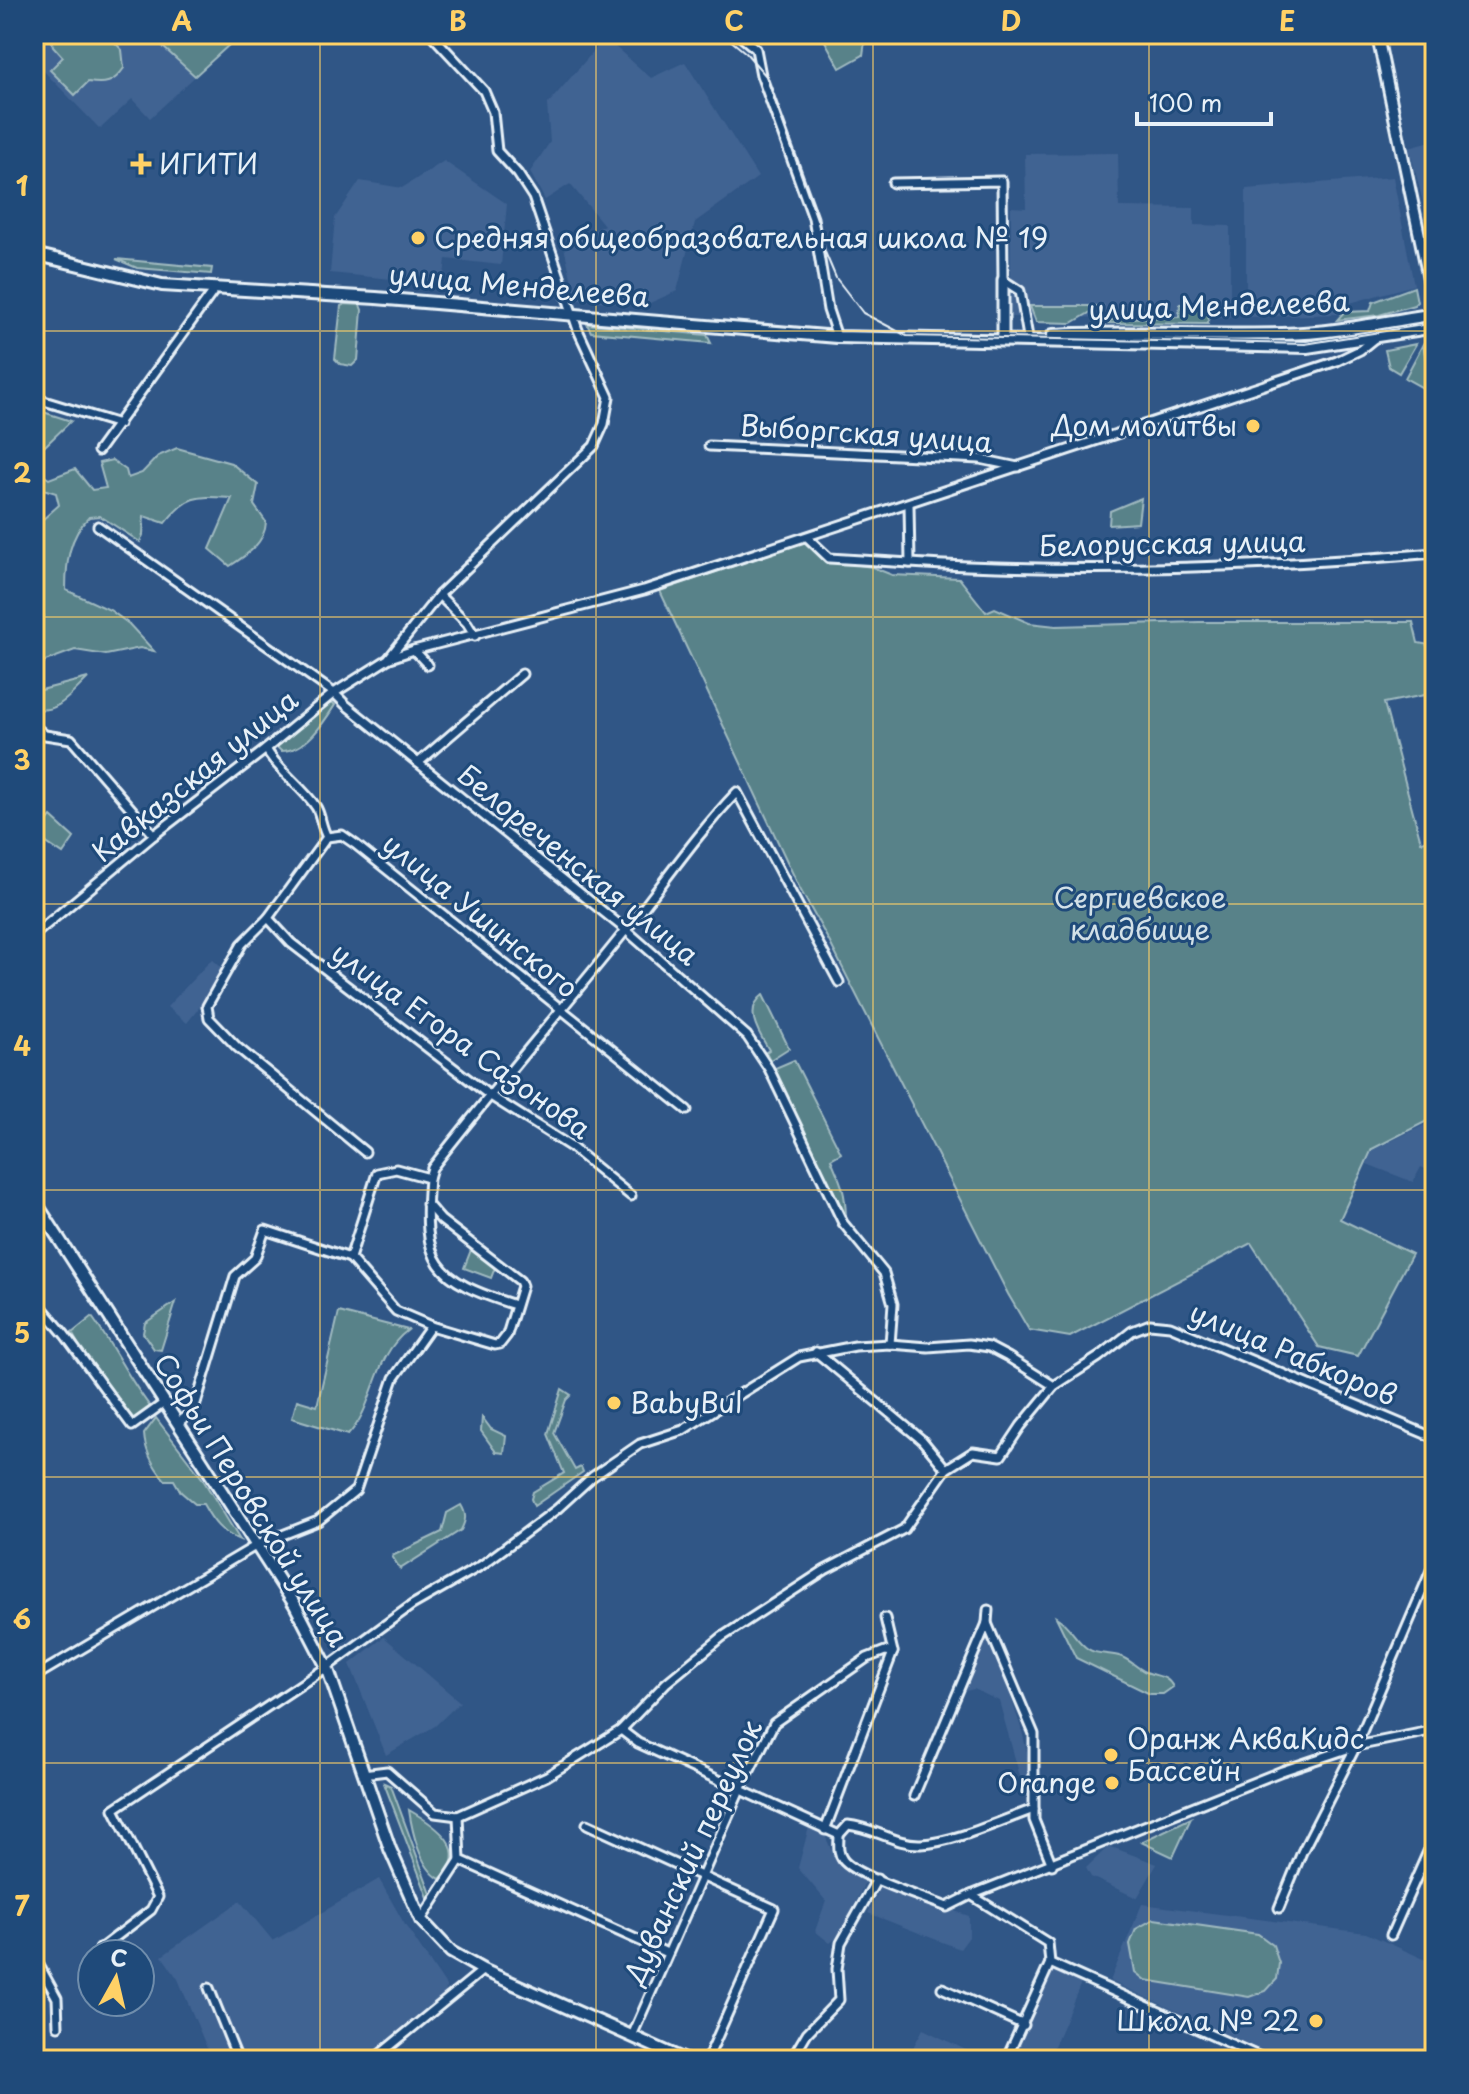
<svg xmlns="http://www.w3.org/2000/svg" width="1469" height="2094" viewBox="0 0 1469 2094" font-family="'Playpen Sans',sans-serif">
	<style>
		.built { fill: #416392 }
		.green { fill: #588289; stroke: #a0bac0; stroke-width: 2 }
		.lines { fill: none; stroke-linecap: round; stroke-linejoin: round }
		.minor-casing { stroke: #e8f1f8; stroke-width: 13 }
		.tertiary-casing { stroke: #e8f1f8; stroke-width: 15 }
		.secondary-casing { stroke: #e8f1f8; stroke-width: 16 }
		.minor { stroke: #1f4a7a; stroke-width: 7 }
		.tertiary { stroke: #1f4a7a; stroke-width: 9 }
		.secondary { stroke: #1f4a7a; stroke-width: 10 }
		.tram { stroke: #e8f1f8; stroke-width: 2 }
		.grid { fill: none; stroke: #ffd166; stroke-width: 2; stroke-opacity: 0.55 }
		.poi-dot { fill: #ffd166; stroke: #1f4a7a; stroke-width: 3 }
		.labels { text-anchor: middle; stroke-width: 6; stroke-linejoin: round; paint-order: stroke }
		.poi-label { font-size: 28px; fill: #e8f1f8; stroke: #1f4a7a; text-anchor: start }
		.street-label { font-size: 28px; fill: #e8f1f8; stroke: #1f4a7a }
		.park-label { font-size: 28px; fill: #d2e0e7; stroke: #1f4a7a }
		.neatline { fill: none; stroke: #ffd166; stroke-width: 3 }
		.grid-label { font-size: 26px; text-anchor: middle; font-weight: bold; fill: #ffd166 }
	</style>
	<rect width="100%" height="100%" fill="#305686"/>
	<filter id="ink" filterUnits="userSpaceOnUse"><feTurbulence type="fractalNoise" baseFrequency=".0125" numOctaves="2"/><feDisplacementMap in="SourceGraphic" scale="16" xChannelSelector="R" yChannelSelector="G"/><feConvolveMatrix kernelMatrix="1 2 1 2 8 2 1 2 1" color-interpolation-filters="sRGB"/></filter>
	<g filter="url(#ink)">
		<g class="built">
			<path d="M34,34H241L150,118L132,99L100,129L34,61Z"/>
			<path d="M605,38L651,78L685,62L758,177L695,222L677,291L643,306L576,299L564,247L604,225L570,184L545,200L530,172L550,142L547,105Z"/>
			<path d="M1435,140V249L1409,147Z"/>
			<path d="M1118,153L1119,207L1194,208V225L1230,226V318L1011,317V207L1026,208L1025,154Z"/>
			<path d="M444,161L507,204L501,265L446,259L443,284L330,273L335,218L360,181L402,188Z"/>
			<path d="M1393,177L1414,285L1350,303L1338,314L1251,317L1246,315V189Z"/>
			<path d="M212,959L223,969L210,994L187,1023L167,1007Z"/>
			<path d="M1435,1120V1173L1421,1167L1413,1182L1367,1164L1373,1150Z"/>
			<path d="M987,1633L992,1640L1022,1731L1030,1766L1032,1787L1024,1791L999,1701L974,1689L966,1691L965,1687Z"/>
			<path d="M384,1637L460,1702L435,1726L386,1755L350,1664Z"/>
			<path d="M809,1827L824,1833L836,1861L867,1878L840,1935L830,1943L815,1931L826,1901L798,1868Z"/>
			<path d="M1109,1846L1157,1864L1137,1898L1091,1877L1086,1868Z"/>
			<path d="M379,1879L405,1925L446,1986L445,1999L363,2060H212L178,1979L162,1956L240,1901L273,1941Z"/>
			<path d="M881,1886L969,1916V1937L960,1949L868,1913Z"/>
			<path d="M1142,1904L1366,1933L1435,1964V2060H1284L1110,1981Z"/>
			<path d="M1052,1971L1081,1983L1048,2060H1012Z"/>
			<path d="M923,2029L986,2060H920L909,2055Z"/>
		</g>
		<g class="green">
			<path d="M50,34H107L122,50L124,68C114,83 105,85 88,82L75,95L50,70L63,57L53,46Z"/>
			<path d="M176,34H241L195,76L163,47Z"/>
			<path d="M821,34H866L863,55L840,68Z"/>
			<path d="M116,259L212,268L211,274L137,268Z"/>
			<path d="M1414,287L1417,302L1414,305L1379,315L1337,320L1344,312L1370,311L1373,302Z"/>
			<path d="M345,304L360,305L362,310L358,360L352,366L340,364L335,359L341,306Z"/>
			<path d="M1180,304L1209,305L1208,324L1106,323L1116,318L1179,317Z"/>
			<path d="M1030,306H1101L1072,323L1036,322Z"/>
			<path d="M587,324L707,335L711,343L591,332Z"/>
			<path d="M1416,344L1399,373L1389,367L1385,350Z"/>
			<path d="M1423,344L1432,393L1405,378Z"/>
			<path d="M34,409L71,421L45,446L34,440Z"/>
			<path d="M177,448L231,463L258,485L254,505L266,522C265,543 247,555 230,566L210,549L232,498C197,496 188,494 165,523L144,516L143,535L140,542L100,516L89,517C69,537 66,562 66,590L110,610L129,624L154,651L140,648L106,655L75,650L45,661L35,681L41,690L88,678C73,692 56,716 34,708V627L44,616L34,596V520L41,521L59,505L56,493L34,486V469L49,479L75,469L92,490L106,488L99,463L112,460L126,470L128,478L142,473L158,456Z"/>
			<path d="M1141,498L1138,523L1109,525L1110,511Z"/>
			<path d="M805,542L827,560L872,567L892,575L959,578L986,612L995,608L1029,623L1056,626L1199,622H1413L1418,643L1435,646V693L1384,703L1421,842L1435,839V1117L1372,1149L1340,1219L1412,1254L1358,1356L1319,1347L1251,1243L1070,1337L1029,1330L1008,1294L830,943L800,889L660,591Z"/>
			<path d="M332,702L335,705C323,724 306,751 281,751L277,747Z"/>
			<path d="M51,817L74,838L63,854L36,836Z"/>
			<path d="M763,995L789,1048L770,1060L766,1052L769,1050C759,1033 743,1010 763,995Z"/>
			<path d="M794,1060L841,1153L831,1159C841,1183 845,1189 846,1216L773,1069Z"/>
			<path d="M471,1250L496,1265L491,1278L464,1268Z"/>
			<path d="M176,1302L161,1350L154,1349L143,1333L145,1323Z"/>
			<path d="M339,1312L408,1330C372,1357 376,1406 348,1435L292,1418L297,1400L317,1406Z"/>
			<path d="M92,1317C114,1347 129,1380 152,1409L134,1419L86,1358L72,1333Z"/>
			<path d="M562,1389L571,1395L566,1400L554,1433L575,1470L581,1467L583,1472L534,1506L531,1499L533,1492L564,1473L548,1434Z"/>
			<path d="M482,1417L491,1429L506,1436L504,1453L496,1452L481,1431Z"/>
			<path d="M156,1418L202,1478L240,1540C221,1533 213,1522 203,1504H195L181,1492L174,1480H165C153,1466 145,1452 144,1434Z"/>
			<path d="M461,1505C467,1515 466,1520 461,1530L400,1569L392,1556L442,1532L447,1513Z"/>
			<path d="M1056,1617C1070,1625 1075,1640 1088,1649C1096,1655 1110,1653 1119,1656C1130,1659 1136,1668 1146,1672C1158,1677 1167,1675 1173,1687L1163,1694H1150L1076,1658Z"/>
			<path d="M384,1783L391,1786L431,1894L429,1900Z"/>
			<path d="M409,1810C435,1825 473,1850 440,1879C420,1868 412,1831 409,1810Z"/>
			<path d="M1191,1818L1173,1857L1141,1842Z"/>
			<path d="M1154,1919L1258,1934L1273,1945L1279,1963L1277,1979L1266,1991L1249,1997L1145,1980L1135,1972L1130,1944L1136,1929Z"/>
		</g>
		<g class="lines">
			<g class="minor-casing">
				<g id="minor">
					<path d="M738,34L756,49L761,75L813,218L828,310L837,337"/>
					<path d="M893,183L1002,181L1003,280L1020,291L1028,337"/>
					<path d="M34,398L119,424"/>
					<path d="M709,446L980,459L1018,467"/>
					<path d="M98,451L215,289"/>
					<path d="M909,504L910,563C1085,574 1260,568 1435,553"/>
					<path d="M98,526L334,693L346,705L626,930L747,1036L769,1069L843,1223L884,1273L893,1304L890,1344"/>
					<path d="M807,537L829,558L910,563"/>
					<path d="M439,595L467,623L475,636"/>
					<path d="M414,650L428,665"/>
					<path d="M390,658L414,650L644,590L1337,361L1360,350L1376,337"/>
					<path d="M34,726L45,735L71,739L154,835"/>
					<path d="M266,749C279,772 302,786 316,807C321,815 321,827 327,837L342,835L355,844L687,1110"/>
					<path d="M418,763L522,674"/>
					<path d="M327,837L268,918L242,944L207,1006L209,1018L237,1047L365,1152"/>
					<path d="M268,918L291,943L489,1095L571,1147L631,1196"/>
					<path d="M34,935L154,835L266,749L334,693L388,659L439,595L594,446L604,424L609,397L578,330L533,197L518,174L497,151L493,112L484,91L431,34"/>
					<path d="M429,1178L432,1168C495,1087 562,1010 626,930C663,884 696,835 737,792L839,982"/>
					<path d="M350,1258L377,1173L396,1169L429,1178C422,1264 433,1279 515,1305"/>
					<path d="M34,1298L65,1335L132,1426L164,1403"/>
					<path d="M816,1352L922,1440L946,1469"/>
					<path d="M178,1423L194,1410L235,1276L255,1258L265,1230L350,1258L396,1311L431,1326L495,1345L500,1344L507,1335L522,1286L520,1281L441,1220L427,1204"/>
					<path d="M885,1618L893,1652"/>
					<path d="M987,1623L1034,1734V1820L1052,1865"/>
					<path d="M34,1677L257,1545L318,1521L356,1490L394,1378L431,1326"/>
					<path d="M621,1730L638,1743L839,1835C839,1844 837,1852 843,1860C855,1876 925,1898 947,1907L971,1895L1048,1943L1050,1963L1006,2060"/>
					<path d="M363,1774L387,1771L435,1813L458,1816L547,1776L621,1730L666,1683L722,1637L825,1570L904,1529L946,1469L973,1452L1001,1456L1021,1426L1054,1386L1099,1357L1132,1331L1150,1324L1170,1326L1435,1438"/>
					<path d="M914,1796L987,1623L988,1610"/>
					<path d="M458,1816L460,1860L667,1953"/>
					<path d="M587,1824L774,1909L707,2060"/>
					<path d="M839,1835L848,1825C873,1827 896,1845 921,1844C952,1843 1003,1820 1034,1809"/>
					<path d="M971,1895L1282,1771L1356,1746L1435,1730"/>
					<path d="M1279,1908L1302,1852L1356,1746L1435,1561"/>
					<path d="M421,1920L460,1860"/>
					<path d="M1391,1935L1435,1836"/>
					<path d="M100,1949L151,1910L158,1897L114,1809L327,1667L412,1605L482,1565L557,1509L592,1477L640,1444L683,1430L799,1357L855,1346L890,1344L928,1347L969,1344L989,1347L1008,1357L1054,1386"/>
					<path d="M34,1956L57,1998L58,2026"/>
					<path d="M1050,1963L1267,2060"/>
					<path d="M209,1988L238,2060"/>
					<path d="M942,1988L1024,2025"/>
					<path d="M632,2036L740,1790L774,1723L867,1658L885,1651L893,1652L825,1830"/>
					<path d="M373,2060L483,1970"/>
					<path d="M791,2060L807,2033L839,2000L837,1969L841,1943L877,1879"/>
				</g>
			</g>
			<g class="tertiary-casing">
				<g id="tertiary">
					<path d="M1377,34L1435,309"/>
					<path d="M1003,280V340"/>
				</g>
			</g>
			<g class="secondary-casing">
				<g id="secondary">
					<path d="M34,254L162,285L376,298L837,337L1307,347L1435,327"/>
					<path d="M1053,335C1129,331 1206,336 1282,334C1334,333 1384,322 1435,314"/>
					<path d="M34,1200L295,1605L327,1667L390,1849L421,1920L451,1952L483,1970L685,2060"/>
				</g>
			</g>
			<use href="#minor" class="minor"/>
			<use href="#tertiary" class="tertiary"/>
			<use href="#secondary" class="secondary"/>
			<path class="tram" d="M723,34L746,53L766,76L818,222L825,252L836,278L863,313L907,336L1305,344L1435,323"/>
		</g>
	</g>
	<path class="grid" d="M320,34V2060M596,34V2060M873,34V2060M1149,34V2060M34,331H1435M34,617H1435M34,904H1435M34,1190H1435M34,1477H1435M34,1763H1435"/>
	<g class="poi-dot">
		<path d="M137 152h8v8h8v8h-8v8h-8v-8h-8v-8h8z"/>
		<circle cx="418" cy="238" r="8"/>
		<circle cx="1253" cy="426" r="8"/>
		<circle cx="614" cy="1403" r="8"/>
		<circle cx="1111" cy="1755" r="8"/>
		<circle cx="1112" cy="1783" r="8"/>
		<circle cx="1316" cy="2021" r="8"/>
	</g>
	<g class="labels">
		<g class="poi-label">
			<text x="159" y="174">ИГИТИ</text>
			<text x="434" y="248">Средняя общеобразовательная школа № 19</text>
			<text x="1237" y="436" text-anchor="end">Дом молитвы</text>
			<text x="630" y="1413">BabyBul</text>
			<text x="1127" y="1749">Оранж АкваКидс<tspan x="1127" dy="32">Бассейн</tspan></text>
			<text x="1096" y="1793" text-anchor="end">Orange</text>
			<text x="1300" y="2031" text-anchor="end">Школа № 22</text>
		</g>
		<g class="street-label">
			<text transform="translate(519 286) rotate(5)" y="10">улица Менделеева</text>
			<text transform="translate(1219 306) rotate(-2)" y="10">улица Менделеева</text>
			<text transform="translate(866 434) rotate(4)" y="10">Выборгская улица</text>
			<text transform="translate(1172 544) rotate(-1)" y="10">Белорусская улица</text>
			<text transform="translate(195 776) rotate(-39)" y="10">Кавказская улица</text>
			<text transform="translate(578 865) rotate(39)" y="10">Белореченская улица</text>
			<text transform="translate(480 916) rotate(39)" y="10">улица Ушинского</text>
			<text transform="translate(461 1041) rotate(36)" y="10">улица Егора Сазонова</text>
			<text transform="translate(1293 1354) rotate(23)" y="10">улица Рабкоров</text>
			<text transform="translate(251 1500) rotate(58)" y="10">Софьи Перовской улица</text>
			<text transform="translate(693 1852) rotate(-65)" y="10">Дуванский переулок</text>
		</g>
		<g class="park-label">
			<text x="1140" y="908">Сергиевское<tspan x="1140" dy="32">кладбище</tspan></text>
		</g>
	</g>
	<rect width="1469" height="2094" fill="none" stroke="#1f4a7a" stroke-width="88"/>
	<g transform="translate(116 1978) rotate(8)"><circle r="38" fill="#1f4a7a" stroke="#6f8dac" stroke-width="2"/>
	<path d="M0-6L14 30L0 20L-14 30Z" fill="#ffd166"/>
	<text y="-12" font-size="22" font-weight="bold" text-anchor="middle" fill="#e8f1f8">С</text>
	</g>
	<path d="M1137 112v12h134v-12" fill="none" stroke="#e8f1f8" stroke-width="4"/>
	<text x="1149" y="112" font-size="24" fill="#e8f1f8" stroke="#1f4a7a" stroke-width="6" paint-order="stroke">100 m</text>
	<rect x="44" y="44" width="1381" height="2006" class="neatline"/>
	<g class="grid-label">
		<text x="182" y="31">A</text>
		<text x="458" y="31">B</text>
		<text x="734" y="31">C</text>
		<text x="1011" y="31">D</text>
		<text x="1287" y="31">E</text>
		<text x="22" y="196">1</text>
		<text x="22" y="483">2</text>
		<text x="22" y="770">3</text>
		<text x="22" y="1056">4</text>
		<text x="22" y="1343">5</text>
		<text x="22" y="1629">6</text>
		<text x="22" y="1916">7</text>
	</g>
</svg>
